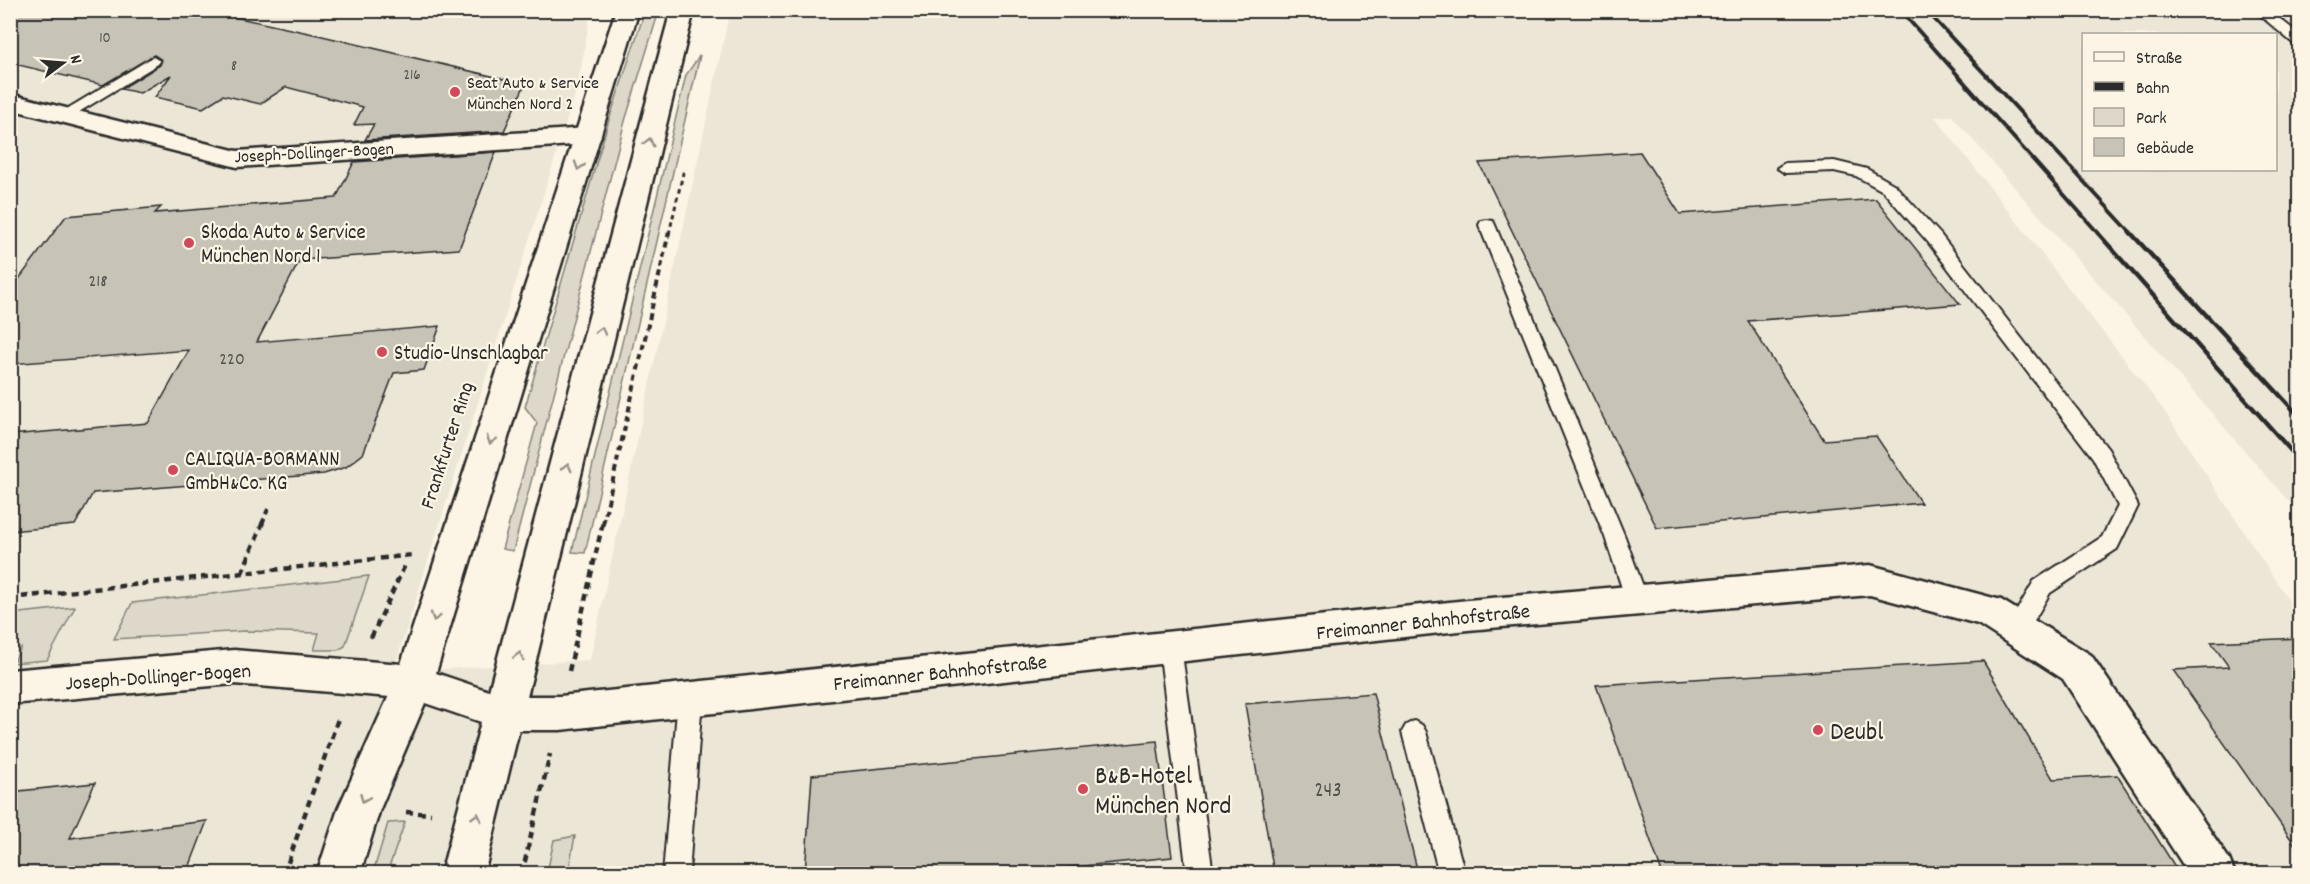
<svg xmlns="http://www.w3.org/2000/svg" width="2310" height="884" viewBox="0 0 2310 884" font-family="Dekko,sans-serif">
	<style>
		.built { fill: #ece6d7; fill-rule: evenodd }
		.green { fill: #ded8ca; stroke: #84827a; stroke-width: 1.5 }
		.building { fill: #c8c3b7; stroke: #2b2b2b; stroke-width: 1.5 }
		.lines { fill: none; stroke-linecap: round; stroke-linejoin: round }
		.lane-casing { stroke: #2b2b2b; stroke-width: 4 }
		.street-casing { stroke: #2b2b2b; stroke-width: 5 }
		.primary-casing { stroke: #2b2b2b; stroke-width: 5 }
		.path-far2 { stroke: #2b2b2b; stroke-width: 3; stroke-dasharray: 4.5 4; stroke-linecap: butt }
		.path-far1 { stroke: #2b2b2b; stroke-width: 4; stroke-dasharray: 6 4.5; stroke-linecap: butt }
		.path { stroke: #2b2b2b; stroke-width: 4.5; stroke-dasharray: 7 5; stroke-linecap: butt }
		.lane { fill: #fcf5e5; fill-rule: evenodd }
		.street { fill: #fcf5e5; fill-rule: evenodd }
		.primary { fill: #fcf5e5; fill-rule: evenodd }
		.rail-far1 { stroke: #2b2b2b; stroke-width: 4 }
		.rail { stroke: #2b2b2b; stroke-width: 4.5 }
		.oneway { stroke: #949088 }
		.poi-dot { fill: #d1495b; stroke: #fcf5e5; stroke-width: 2 }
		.labels { text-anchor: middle; stroke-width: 4.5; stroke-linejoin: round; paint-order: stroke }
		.far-number-label { font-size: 15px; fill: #52514e }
		.far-poi-label { font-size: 18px; fill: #2b2b2b; stroke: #fcf5e5; text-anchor: start }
		.far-street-label { font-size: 18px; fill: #2b2b2b; stroke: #fcf5e5 }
		.number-label { font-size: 18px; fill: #52514e }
		.poi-label { font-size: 21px; fill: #2b2b2b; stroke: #fcf5e5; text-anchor: start }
		.street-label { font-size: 21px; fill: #2b2b2b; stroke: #fcf5e5 }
		.near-number-label { font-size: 21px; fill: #52514e }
		.near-poi-label { font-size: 26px; fill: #2b2b2b; stroke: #fcf5e5; text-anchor: start }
	</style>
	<rect width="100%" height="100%" fill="#fcf5e5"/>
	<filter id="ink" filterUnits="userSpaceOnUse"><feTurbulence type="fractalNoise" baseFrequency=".0167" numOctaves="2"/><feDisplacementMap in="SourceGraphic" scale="12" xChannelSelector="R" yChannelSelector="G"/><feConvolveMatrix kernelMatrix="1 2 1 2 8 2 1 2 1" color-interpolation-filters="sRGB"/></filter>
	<g filter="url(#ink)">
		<path class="built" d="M10,11H591L578,85L393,672L590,660L730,11H2299V513L1952,116L1935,117L2163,409L2294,608L2299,607V873H11ZM2084,34H2276V170H2084Z"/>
		<g class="green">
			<path d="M645,11H659L625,121L513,551L502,549L537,423L525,407L608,123Z"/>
			<path d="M700,55L585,553L572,552L686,75Z"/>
			<path d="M369,576L345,646L338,650H314L319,633L245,631L114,639L132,603Z"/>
			<path d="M75,607L47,660L13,663L21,648L11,649V614Z"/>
			<path d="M405,822L387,873H373L388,823Z"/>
			<path d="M575,836L568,873H547L554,840Z"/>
		</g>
		<g class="building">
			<path d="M10,10H202L318,35L525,84L504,131L365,140L374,124L354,125L363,107L286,87L260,104L223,95L203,108L155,97L171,75L140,93L121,89L160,65L162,60L154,55L103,85L10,63Z"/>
			<path d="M496,152L459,249L300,260L257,342L440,326L424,370L394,373L363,454L346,467L324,474L93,493L75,525L10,531V435L148,423L189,350L10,364V291L66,216L161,207L155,213L336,198L354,162Z"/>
			<path d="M1640,152L1680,214L1876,199L1960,304L1748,321L1824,440L1876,436L1921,503L1657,528L1479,163Z"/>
			<path d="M2300,638V852L2173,670L2229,667L2211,642Z"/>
			<path d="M1983,661L2053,779L2117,775L2179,873H1662L1596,685Z"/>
			<path d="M1373,693L1418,873H1274L1245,704Z"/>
			<path d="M1157,741L1172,857L1013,873H805L812,775Z"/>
			<path d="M95,783L70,838L207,821L187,873H10V792Z"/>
		</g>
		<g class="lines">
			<g class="lane-casing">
				<g id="lane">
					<path d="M2254,10H2269L2300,35V46L2295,45Z"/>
					<path d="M153,57L160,61L158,64L69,118L64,119L57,115Z"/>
					<path d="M1834,161L1867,169L1895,185L1940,234L2108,449L2138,506L2117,549L2050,593L2025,636L2017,638L2009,636L2006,629L2034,581L2102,537L2118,506L2093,458L1928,242L1883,191L1856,176L1834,171L1785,173L1777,168L1785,163Z"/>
					<path d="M1487,220L1493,221L1495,225L1625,537L1648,600L1645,606L1637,609L1629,606L1626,600L1605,537L1479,225L1481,221Z"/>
					<path d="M1170,637L1178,640L1181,647L1213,874H1187L1159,647L1162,640Z"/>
					<path d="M690,689L698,692L702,699L689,873L663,874L678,699L682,692Z"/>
					<path d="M1414,721L1422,725L1426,732L1465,874H1439L1402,732L1406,725Z"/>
				</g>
			</g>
			<g class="street-casing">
				<g id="street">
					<path d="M10,94L237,151L588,128L597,131L601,136L597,141L588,144L237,167L10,109Z"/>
					<path d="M1870,565L2001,600L2091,655L2229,859L2235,874H2189L2063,679L1978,624L1870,595L1468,630L560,730H504L490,725L484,713L490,701L504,696H560L1468,600Z"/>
					<path d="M234,650L414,665L428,670L433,682L428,694L414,699L234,684L10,704V670Z"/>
				</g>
			</g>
			<g class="primary-casing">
				<path id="primary" d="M616,10H639L436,673L489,691L671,10H694L484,874H441L481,722L425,703L380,809L360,874H317L338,809L395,682Z"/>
			</g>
			<path class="path-far2" d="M669,234L684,169"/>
			<g class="path-far1">
				<path d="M262,524L268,509"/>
				<path d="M603,524L669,232"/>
			</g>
			<g class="path">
				<path d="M242,573L263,522"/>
				<path d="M10,598L412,555"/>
				<path d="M371,638L405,565"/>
				<path d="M569,671L603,522"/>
				<path d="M406,812L431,814"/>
				<path d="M284,874L339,716"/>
				<path d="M522,874L550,754"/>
			</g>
			<use href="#lane" class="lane"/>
			<use href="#street" class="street"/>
			<use href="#primary" class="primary"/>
			<g class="rail-far1">
				<path d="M1900,10L2099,234"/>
				<path d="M1926,10L2132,234"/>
			</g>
			<g class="rail">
				<path d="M2097,232L2300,461"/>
				<path d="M2130,232L2300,417"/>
			</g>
		</g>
		<defs><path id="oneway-chevron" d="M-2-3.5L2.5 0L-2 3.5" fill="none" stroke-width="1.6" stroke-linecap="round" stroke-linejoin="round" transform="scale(1.5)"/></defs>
		<g class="oneway">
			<use href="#oneway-chevron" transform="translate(649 142) rotate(-76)"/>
			<use href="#oneway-chevron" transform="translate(579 166) rotate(108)"/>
			<use href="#oneway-chevron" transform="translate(601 331) rotate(-76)"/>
			<use href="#oneway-chevron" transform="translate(491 440) rotate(108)"/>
			<use href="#oneway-chevron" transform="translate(567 467) rotate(-76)"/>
			<use href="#oneway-chevron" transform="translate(435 617) rotate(108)"/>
			<use href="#oneway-chevron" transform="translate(519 656) rotate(-76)"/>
			<use href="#oneway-chevron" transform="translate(364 798) rotate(113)"/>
			<use href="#oneway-chevron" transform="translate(477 817) rotate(-75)"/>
		</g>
	</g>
	<g class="poi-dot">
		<circle cx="455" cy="92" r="6"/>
		<circle cx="189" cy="243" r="6"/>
		<circle cx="382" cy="352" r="6"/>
		<circle cx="173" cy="470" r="6"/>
		<circle cx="1818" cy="730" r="6"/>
		<circle cx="1083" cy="789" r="6"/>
	</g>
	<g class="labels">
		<g class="far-number-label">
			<text x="105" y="42">10</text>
			<text x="234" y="70">8</text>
			<text x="412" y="79">216</text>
		</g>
		<g class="far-poi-label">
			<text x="467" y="88">Seat Auto &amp; Service<tspan x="467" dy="21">München Nord 2</tspan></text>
		</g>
		<g class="far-street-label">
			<text transform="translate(314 152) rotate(-3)" y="6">Joseph-Dollinger-Bogen</text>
		</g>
		<g class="number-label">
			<text x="98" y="286">218</text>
			<text x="232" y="364">220</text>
		</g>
		<g class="poi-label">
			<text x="201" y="238">Skoda Auto &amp; Service<tspan x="201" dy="24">München Nord 1</tspan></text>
			<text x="394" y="359">Studio-Unschlagbar</text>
			<text x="185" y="465">CALIQUA-BORMANN<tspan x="185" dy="24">GmbH&amp;Co. KG</tspan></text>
		</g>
		<g class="street-label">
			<text transform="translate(446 445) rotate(-72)" y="7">Frankfurter Ring</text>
			<text transform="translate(1423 621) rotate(-6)" y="7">Freimanner Bahnhofstraße</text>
			<text transform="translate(940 672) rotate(-6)" y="7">Freimanner Bahnhofstraße</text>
			<text transform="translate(158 676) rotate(-4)" y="7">Joseph-Dollinger-Bogen</text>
		</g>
		<g class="near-number-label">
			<text x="1328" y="796">243</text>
		</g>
		<g class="near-poi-label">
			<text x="1830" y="739">Deubl</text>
			<text x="1095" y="783">B&amp;B-Hotel<tspan x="1095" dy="30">München Nord</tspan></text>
		</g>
	</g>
	<rect width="2310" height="884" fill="none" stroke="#fcf5e5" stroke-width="36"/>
	<rect x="18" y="18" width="2274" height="848" fill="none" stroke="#2b2b2b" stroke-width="2" filter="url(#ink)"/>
	<rect x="2082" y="33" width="195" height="138" fill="#fcf5e5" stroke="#a8a49b" stroke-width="1.5"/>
	<rect x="2094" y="52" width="30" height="9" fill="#fcf5e5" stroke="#a8a49b" stroke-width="1.5"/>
	<text x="2136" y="63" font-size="18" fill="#2b2b2b">Straße</text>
	<rect x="2094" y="82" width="30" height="9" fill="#2b2b2b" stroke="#a8a49b" stroke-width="1.5"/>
	<text x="2136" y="93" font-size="18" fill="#2b2b2b">Bahn</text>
	<rect x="2094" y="108" width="30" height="18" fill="#ded8ca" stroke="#a8a49b" stroke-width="1.5"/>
	<text x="2136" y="123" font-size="18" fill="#2b2b2b">Park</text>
	<rect x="2094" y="138" width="30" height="18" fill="#c8c3b7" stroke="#a8a49b" stroke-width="1.5"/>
	<text x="2136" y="153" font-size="18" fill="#2b2b2b">Gebäude</text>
	<g transform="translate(63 63) rotate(74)" stroke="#fcf5e5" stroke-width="4.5" paint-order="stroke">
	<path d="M0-4.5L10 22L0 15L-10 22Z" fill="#2b2b2b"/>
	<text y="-9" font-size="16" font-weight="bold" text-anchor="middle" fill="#2b2b2b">N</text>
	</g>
</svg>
